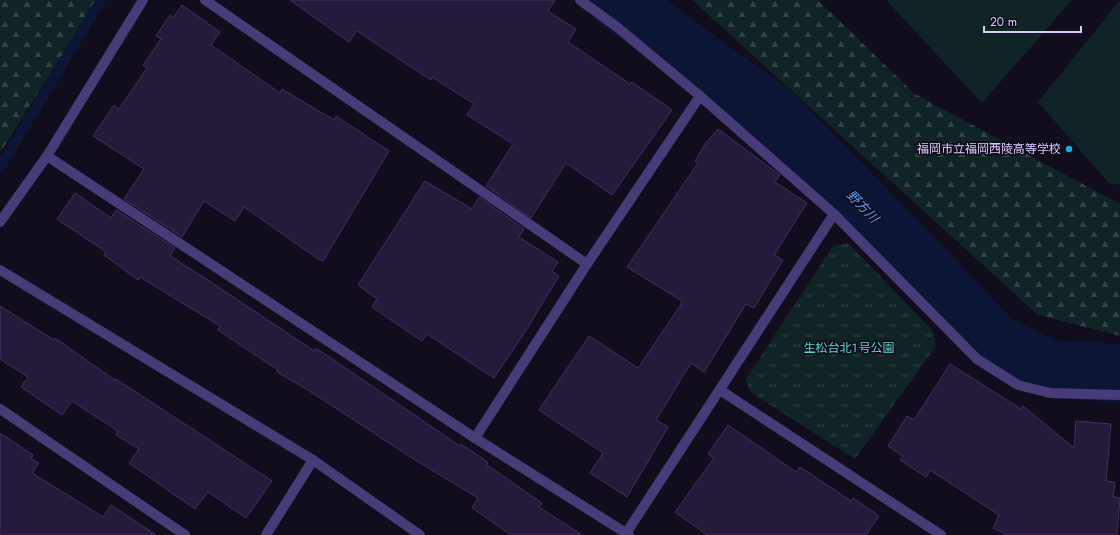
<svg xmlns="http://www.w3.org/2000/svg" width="1120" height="535" viewBox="0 0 1120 535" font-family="Jost,'Noto Sans JP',sans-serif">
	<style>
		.grass { fill: url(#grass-tufts) }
		.forest { fill: url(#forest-firs) }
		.pitch { fill: #102325 }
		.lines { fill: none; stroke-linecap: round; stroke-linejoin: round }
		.stream { stroke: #0c1536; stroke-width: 10 }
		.river { stroke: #0c1536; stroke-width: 58 }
		.building { fill: #261a3b; stroke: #422e66 }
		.minor { stroke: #473b78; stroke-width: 10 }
		.tertiary { stroke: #473b78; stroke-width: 10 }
		.poi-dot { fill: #10ade3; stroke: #120d1c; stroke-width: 1.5 }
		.labels { text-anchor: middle; stroke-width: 3.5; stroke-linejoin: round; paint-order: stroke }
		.poi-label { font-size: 12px; fill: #d8cbfb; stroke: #120d1c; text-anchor: end }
		.park-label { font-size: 12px; fill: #5ed5c9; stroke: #120d1c }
		.water-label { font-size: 13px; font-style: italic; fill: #6199f4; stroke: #120d1c }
	</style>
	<defs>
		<pattern id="grass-tufts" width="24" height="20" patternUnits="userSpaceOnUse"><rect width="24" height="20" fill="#102325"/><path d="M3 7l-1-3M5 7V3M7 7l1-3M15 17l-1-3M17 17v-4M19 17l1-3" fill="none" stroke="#324246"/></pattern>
		<pattern id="forest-firs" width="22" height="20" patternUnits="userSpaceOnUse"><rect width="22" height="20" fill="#102325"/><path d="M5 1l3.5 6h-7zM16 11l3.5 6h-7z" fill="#324246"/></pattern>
	</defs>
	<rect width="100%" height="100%" fill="#120d1c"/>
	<path class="grass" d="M848,243L933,331L936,346L855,459L750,392L746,379L833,246Z"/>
	<g class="forest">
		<path d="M0,0H97L0,153Z"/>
		<path d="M692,0H818L915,94L1120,204V336L1038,315Z"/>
	</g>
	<g class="pitch">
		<path d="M886,0H1072L982,103Z"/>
		<path d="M1120,0V185L1109,183L1038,102Z"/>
	</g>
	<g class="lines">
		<path class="stream" d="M0,168L101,0"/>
		<path class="river" d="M617,0L773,114L998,345L1050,369L1120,373"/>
	</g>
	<g class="building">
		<path d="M290,0H555L548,11L576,29L568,42L630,84L632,82L672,110L612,195L566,163L531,218L486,186L513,144L467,115L474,104L432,77L431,80L357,31L349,42Z"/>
		<path d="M182,5L220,32L211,45L280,93L282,89L334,120L336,116L389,151L323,261L318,259L244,207L235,221L204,201L182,237L124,199L144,169L93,136L114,105L119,109L147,68L143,65L161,39L156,36L170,15L173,18Z"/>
		<path d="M718,129L780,175L775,182L807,203L774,255L783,260L754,308L746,304L704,372L691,363L656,420L668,427L627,497L590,473L603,453L539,410L589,336L638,368L680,306L682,301L627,267L698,163L695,161L705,144Z"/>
		<path d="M425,181L472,209L479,197L524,229L519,237L558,262L552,271L559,276L525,332L494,378L427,334L422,341L372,307L377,299L358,285Z"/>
		<path d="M75,193L111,218L116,210L175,248L170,256L214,284L314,351L316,348L460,446L461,444L488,462L487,465L542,503L539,507L582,535H511L472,508L478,498L412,458L308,390L277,372L278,370L218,330L220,326L140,277L138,280L104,255L106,252L57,219Z"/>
		<path d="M0,306L54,340L55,338L116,381V379L272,481L246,518L208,492L195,509L129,463L139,449L116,435L118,431L72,401L62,415L21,387L28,377L0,359Z"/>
		<path d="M950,364L1021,409L1023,406L1074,448L1076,421L1111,424L1106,481L1115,482L1113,497L1120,498L1117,535H1007L993,528L999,515L930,470L926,477L900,460L903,456L888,446L907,416L914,420Z"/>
		<path d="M728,425L796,472L800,467L851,501L853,498L879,516L866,535H707L675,512L714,458L708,454Z"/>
		<path d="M0,433L33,455L31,459L39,463L32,473L103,517L111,505L156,535H0Z"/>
	</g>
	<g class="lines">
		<g class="minor">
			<path d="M205,0L587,264"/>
			<path d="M580,0L617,27L700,96L834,214L977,359L1018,385L1050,393L1120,395"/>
			<path d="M47,156L475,438L629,535"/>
			<path d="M0,222L47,156L143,0"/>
			<path d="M720,390L941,535"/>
			<path d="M0,409L185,535"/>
			<path d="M475,438L587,264L700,96"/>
			<path d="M266,535L313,460"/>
			<path d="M625,535L834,214"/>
		</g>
		<path class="tertiary" d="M0,270L313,460L420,535"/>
	</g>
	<circle class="poi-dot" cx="1069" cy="149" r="4"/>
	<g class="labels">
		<g class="poi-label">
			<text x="1061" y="153">福岡市立福岡西陵高等学校</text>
		</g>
		<g class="park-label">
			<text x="849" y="352">生松台北１号公園</text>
		</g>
		<g class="water-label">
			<text transform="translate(863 206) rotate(46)" y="5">野方川</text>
		</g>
	</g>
	<path d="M984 26v6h97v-6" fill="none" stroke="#d8cbfb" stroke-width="2"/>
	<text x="990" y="26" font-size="12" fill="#d8cbfb" stroke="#120d1c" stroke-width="3" paint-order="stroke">20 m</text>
</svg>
